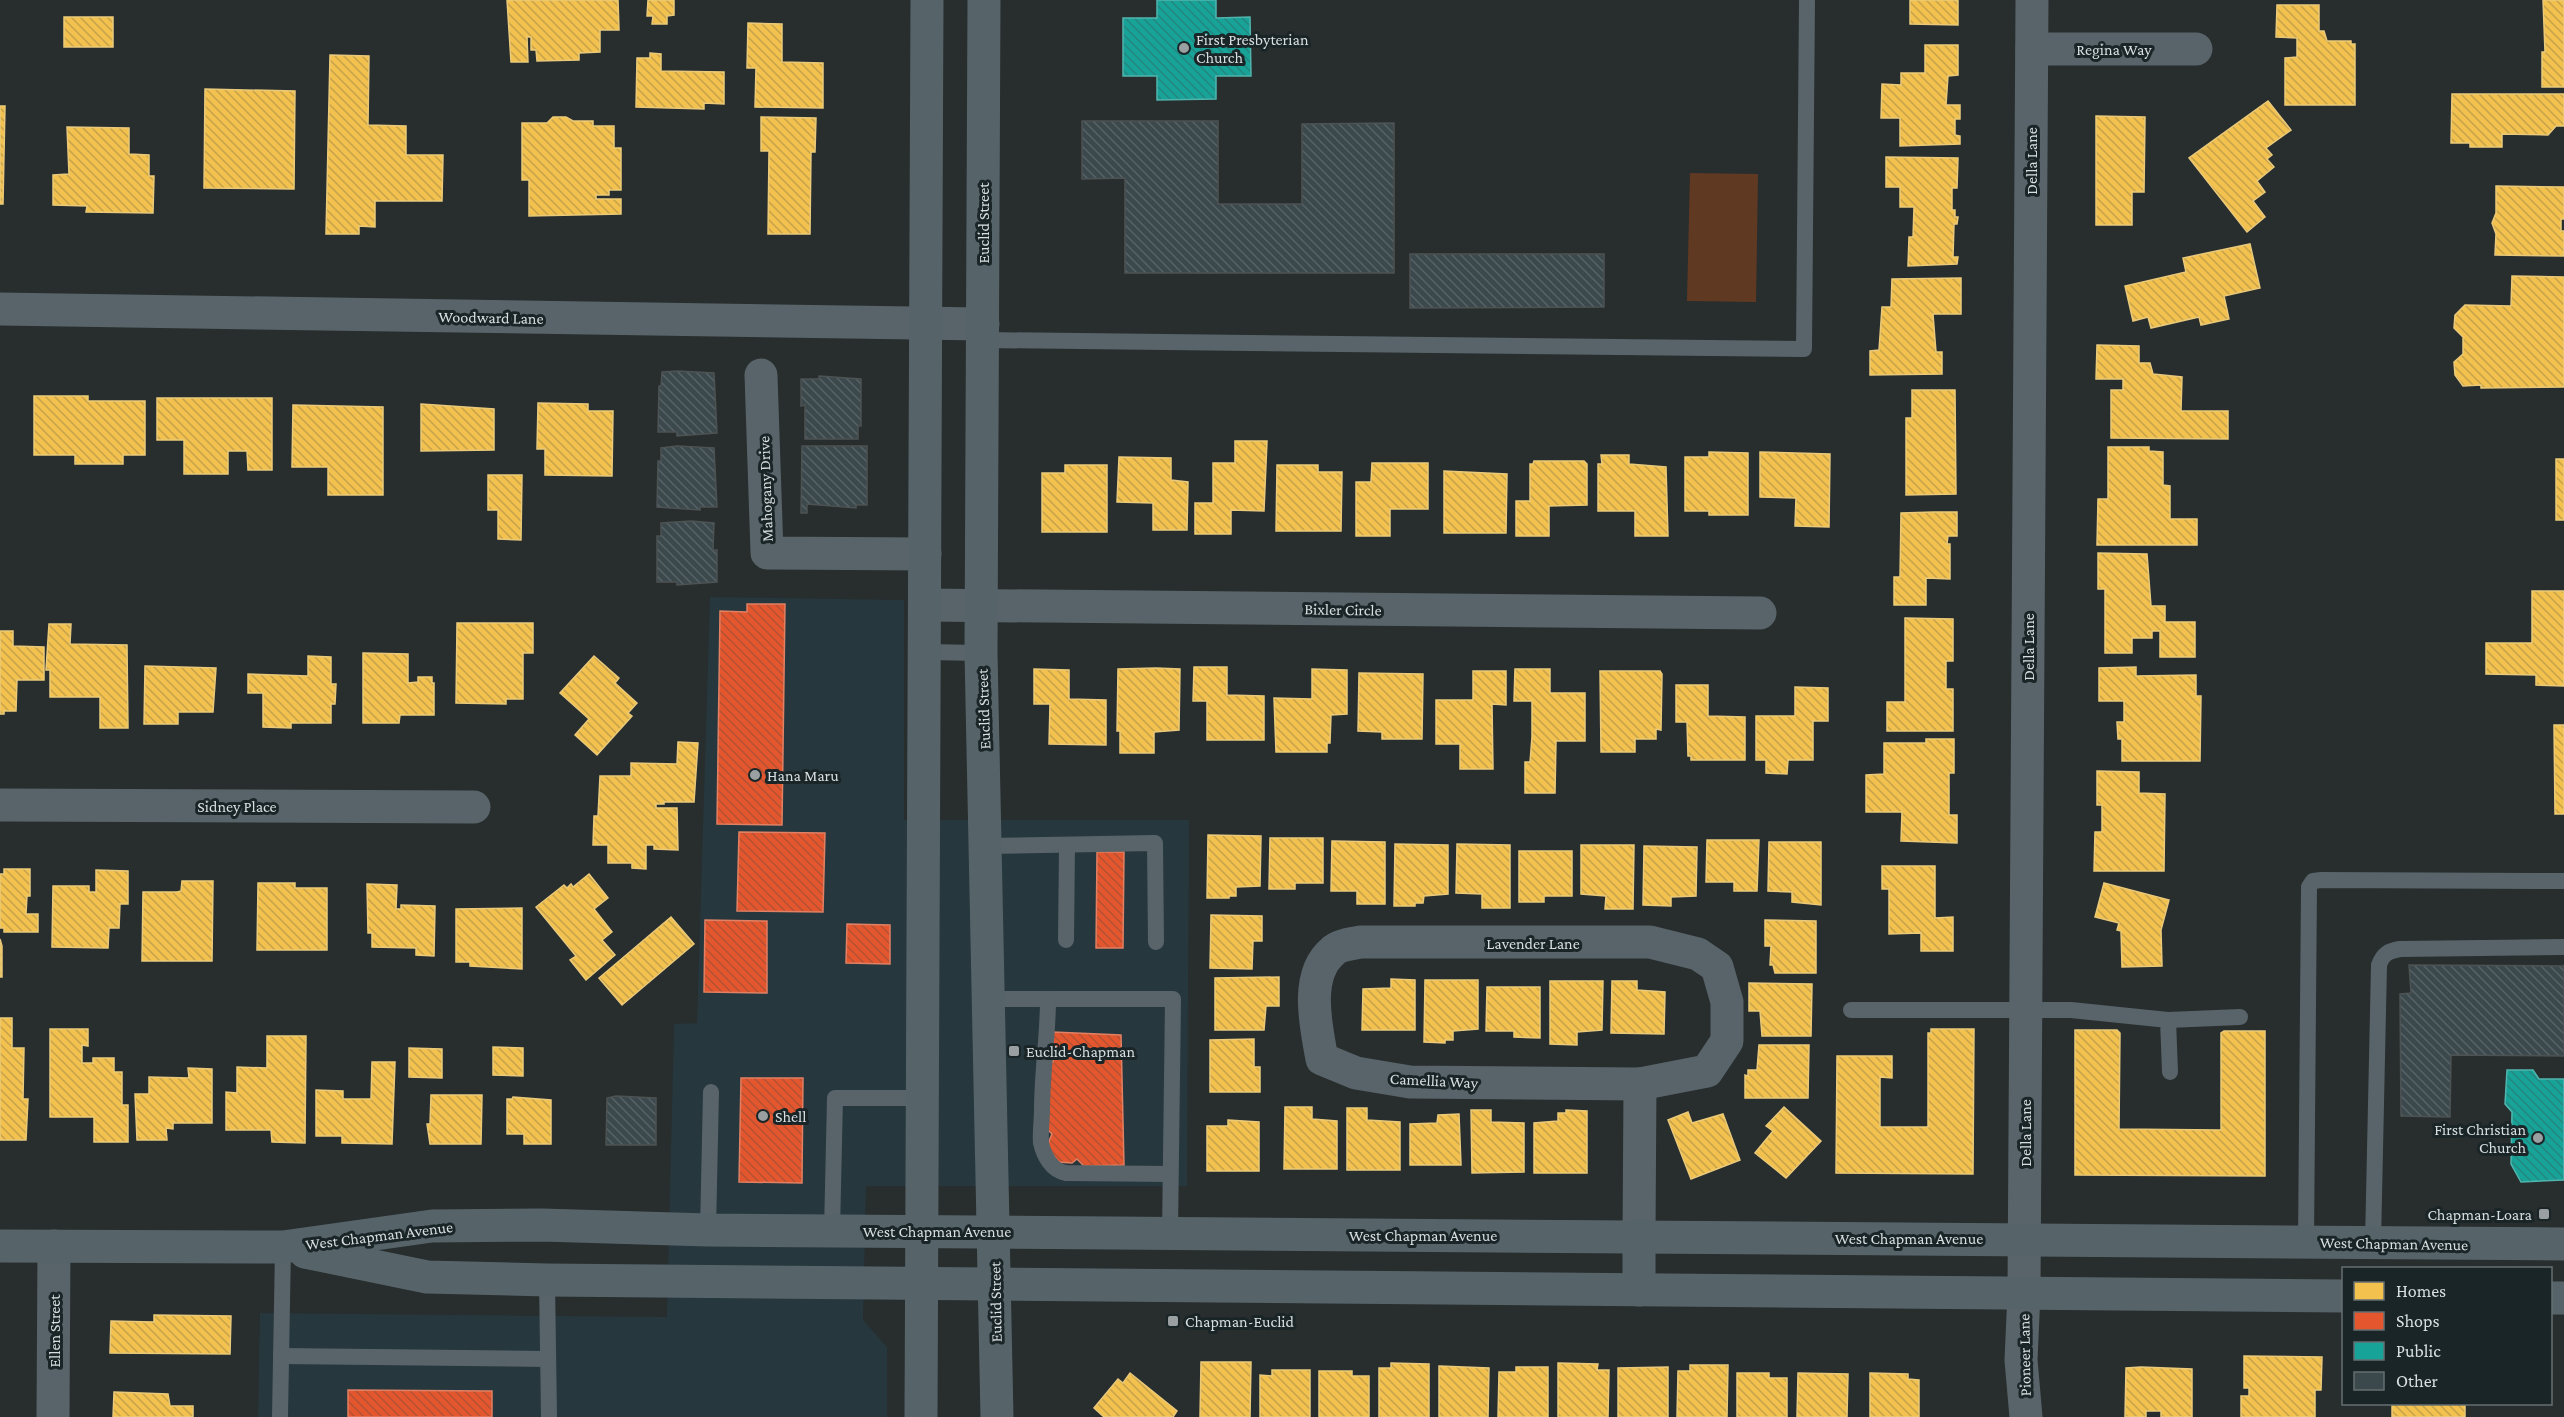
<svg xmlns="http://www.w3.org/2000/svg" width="2564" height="1417" viewBox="0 0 2564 1417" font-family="'Crimson Pro',serif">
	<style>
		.built { fill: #26373d }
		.pitch { fill: #603922 }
		.homes { fill: url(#homes-back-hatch); stroke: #eaca7a; stroke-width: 1.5 }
		.shops { fill: url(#shops-back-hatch); stroke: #e08064; stroke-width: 1.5 }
		.public { fill: url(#public-back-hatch); stroke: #51b5ae; stroke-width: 1.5 }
		.building { fill: url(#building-back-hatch); stroke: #4d5253; stroke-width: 1.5 }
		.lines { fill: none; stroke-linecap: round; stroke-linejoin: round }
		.service { stroke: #586469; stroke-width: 16 }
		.minor { stroke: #586469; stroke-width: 33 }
		.primary { stroke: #56646a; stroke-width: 33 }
		.poi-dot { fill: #9aa0a2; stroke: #1a2528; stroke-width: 2 }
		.labels { text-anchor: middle; stroke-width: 6; stroke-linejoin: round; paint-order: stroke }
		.poi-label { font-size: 16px; fill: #d8dee1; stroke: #1a2528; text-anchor: start }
		.street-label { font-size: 16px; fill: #d8dee1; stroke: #1a2528 }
	</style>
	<defs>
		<pattern id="homes-back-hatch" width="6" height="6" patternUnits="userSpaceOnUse" patternTransform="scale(1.5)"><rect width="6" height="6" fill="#f2c14e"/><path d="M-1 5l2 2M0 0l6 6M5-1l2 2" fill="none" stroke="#c6a24c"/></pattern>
		<pattern id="shops-back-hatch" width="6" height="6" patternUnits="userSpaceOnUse" patternTransform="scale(1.5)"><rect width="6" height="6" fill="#e4572e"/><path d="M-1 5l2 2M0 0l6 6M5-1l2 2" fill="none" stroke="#b35135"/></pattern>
		<pattern id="public-back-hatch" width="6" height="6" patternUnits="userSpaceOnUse" patternTransform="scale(1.5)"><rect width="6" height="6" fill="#17a398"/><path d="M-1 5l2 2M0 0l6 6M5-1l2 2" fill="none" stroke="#24867f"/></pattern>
		<pattern id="building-back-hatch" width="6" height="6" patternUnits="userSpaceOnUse" patternTransform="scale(1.5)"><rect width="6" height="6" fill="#3b484c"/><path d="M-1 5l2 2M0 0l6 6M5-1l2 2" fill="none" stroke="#576266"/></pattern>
	</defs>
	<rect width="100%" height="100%" fill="#282d2e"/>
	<path class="built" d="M710,597L904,600V820H1189L1187,1186H866L863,1320L887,1347V1417H258L260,1313L667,1317L674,1024L697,1023Z"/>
	<path class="pitch" d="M1690,173L1758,174L1756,302L1687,301Z"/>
	<g class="homes">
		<path d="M507,0H618L619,30H600V52L579,53V60L537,61L536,50H531V37H527L528,62H511Z"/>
		<path d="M648,0H674V15L667,16V24H652L653,16H647Z"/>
		<path d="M1910,0H1958V25L1910,24Z"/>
		<path d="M2543,0H2564V87H2542V52H2545Z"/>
		<path d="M2277,5H2319V31H2324L2327,41H2351V44H2355V105H2285V58L2297,57V38L2276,37Z"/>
		<rect x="64" y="17" width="49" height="30"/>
		<path d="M748,23L782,24V62L823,63V108L755,107L756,68H747Z"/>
		<path d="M1925,45H1958V75L1948,76L1946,105H1960V119H1955V135L1960,136V144L1900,146V118H1881L1882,84L1901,85V73H1925Z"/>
		<path d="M650,53L661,54V71L724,72V104L704,103V109L636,107L637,58H650Z"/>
		<path d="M330,55L369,56L368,125L406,126V155H443L442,201H375V227L359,226V234H326Z"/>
		<path d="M205,89L295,91L294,189L204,188Z"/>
		<path d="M2452,94H2564V126H2556L2548,135L2502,134V147H2470V143H2451Z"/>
		<path d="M2268,101L2291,130L2266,148L2272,155L2267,159L2274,167L2257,181L2265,192L2253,201L2265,217L2247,232L2189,158Z"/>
		<path d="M0,106H5L3,204H0Z"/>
		<path d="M2096,116L2145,117L2144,192H2132V225H2096Z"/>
		<path d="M553,117H566L573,121H593V126H614V148H621V190H609V195H596V199H621V214L529,216V180H522V123H547Z"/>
		<path d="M761,117L816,118L815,152H811L810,234H768L769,151H761Z"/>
		<path d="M67,127L129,128V154L149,155V176H154L153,213L86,212L87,206L53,205V175L69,174Z"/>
		<path d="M1886,157L1958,158L1957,188H1952V210H1955V217H1958L1957,224H1954L1953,257H1958L1957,264L1908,266L1909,237H1913L1914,207H1900V187H1886Z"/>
		<path d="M2496,186L2564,187V219H2561V231H2564V256L2495,255L2496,234L2492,223L2496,213Z"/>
		<path d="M2250,244L2260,288L2224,296L2229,319L2201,325L2199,317L2151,328L2148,317L2133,321L2125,286L2186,272L2183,258Z"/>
		<path d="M2512,276L2564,277V387L2481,388V385L2463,386L2455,375L2454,362L2463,354V337L2454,328L2455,315L2465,305L2511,306Z"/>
		<path d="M1961,278V314H1933L1936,352H1942V374L1870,375V351L1879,350L1882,307H1891L1892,279Z"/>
		<path d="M2097,345L2139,346V363H2150L2153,374L2182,377L2181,411H2228V439L2111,438V390H2123V379H2096Z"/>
		<path d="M1912,390H1955L1956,494L1906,495V418H1912Z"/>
		<path d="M34,396H88V401H145V455H123V464H75V455H34Z"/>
		<path d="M157,398H272V470H248L247,451H228V474H184V440H157Z"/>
		<path d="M538,403L588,404V411H613L612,476L545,475V449H537Z"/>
		<path d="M421,404L494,409V450L421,451Z"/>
		<path d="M293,405L383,407V495H328V467H292Z"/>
		<path d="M1235,441H1267L1264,511L1231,510V534H1195V503H1213V463H1235Z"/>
		<path d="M2108,447H2149V451L2163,452V485L2170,486V519H2197V545H2097L2098,499H2108Z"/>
		<path d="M1709,452L1748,453V515H1709V511H1685V457H1709Z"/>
		<path d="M1760,452L1830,454L1829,527L1795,526L1796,498L1760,497Z"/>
		<path d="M1601,455H1629V464L1666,467L1668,536H1635V511H1598V464H1602Z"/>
		<path d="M1119,457L1171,458V480L1188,482L1187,530H1153V503L1117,502Z"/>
		<rect x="2556" y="459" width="8" height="61"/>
		<path d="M1534,461H1584L1587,464V505L1549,506V536H1516V501H1530V464H1533Z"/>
		<path d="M1372,463H1428V509H1390V536H1356V482H1371Z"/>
		<path d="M1065,465H1107V532H1042V473H1065Z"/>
		<path d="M1277,465H1318V472H1342L1341,531H1276Z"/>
		<path d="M1444,471L1507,474L1506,533H1444Z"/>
		<path d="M488,475H522L521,540L498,539V510H488Z"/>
		<path d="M1934,512H1957V536H1948L1947,544H1950V579L1926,578V605H1894V577H1900L1901,513Z"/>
		<path d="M2098,553L2147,554L2151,606H2165V622H2195V657H2160V631H2152V638H2132V653H2105V589H2098Z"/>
		<path d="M2532,591H2564V686L2536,685V675L2486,674V643H2532Z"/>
		<path d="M1905,618L1953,619V661H1946V689H1953V731H1887V702H1905Z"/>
		<path d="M457,623H533V653H523V699H506V704L456,703Z"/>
		<path d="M49,624H71L70,644L127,645L128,728H100V697H50V670H46Z"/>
		<path d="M0,631H13V646L44,647V680H17L16,711H4V714H0Z"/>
		<path d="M363,653L408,654V683L418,682V677H432V683H434V715H400L399,723H363Z"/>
		<path d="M308,656L331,657V684H336L335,704H331V723H291V728L263,727V693H248V674L308,676Z"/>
		<path d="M594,656L619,678L615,683L637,703L628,713L632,716L597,755L575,735L589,719L560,693Z"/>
		<path d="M145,666L216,668L213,712H178V724H144Z"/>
		<path d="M1194,667H1227V695L1264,696V740H1207V701H1193Z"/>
		<path d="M2136,667V676L2196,675V696H2201L2200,761H2122V739H2118L2117,722H2124V701H2099V668Z"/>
		<path d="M1156,668L1180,669L1179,730L1154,732V753H1120V731H1117L1118,669Z"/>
		<path d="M1034,669L1069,670V699L1106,700V745L1049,744L1050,704H1034Z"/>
		<path d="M1312,669L1347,670V714L1331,715L1330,743H1327V752H1276L1274,698L1312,699Z"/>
		<path d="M1515,669H1550V693H1585V741H1556L1555,793H1525V762H1530L1532,737V701H1514Z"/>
		<path d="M1473,671H1506V705L1492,704L1493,769H1460V744H1436V700H1473Z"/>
		<path d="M1600,671H1660L1662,674L1661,730L1656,729V739H1635V752H1601Z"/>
		<path d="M1359,673L1423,674L1422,739H1382V732L1358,731Z"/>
		<path d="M1676,685H1708V716L1745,717V760H1691V756H1688L1687,722H1676Z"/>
		<path d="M1795,687L1828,688V721H1813V760H1788L1787,774L1766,773V760H1756V716H1795Z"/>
		<path d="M2554,725H2564V814H2555Z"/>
		<path d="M1926,739H1954V773H1949V815H1957V843L1901,841L1902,812H1866V775L1884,774V743H1926Z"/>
		<path d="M678,742L698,743L694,802H664V804H656V808H677L678,850L654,849V845H646V869L632,868V863H608V845H593L594,816H598L600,776H631V763L677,764Z"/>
		<path d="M2097,771L2139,772V793L2165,794L2164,871H2094L2095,832H2102V805H2097Z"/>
		<path d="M1208,835L1261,836L1260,886L1236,887V896H1229V898H1207Z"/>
		<path d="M1270,838H1323V883H1295V889H1269Z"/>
		<path d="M1707,840H1759L1757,891H1734V882H1706Z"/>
		<path d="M1332,841L1385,842V904H1357V891H1331Z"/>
		<path d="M1769,842H1821V905L1792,902V892L1768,891Z"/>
		<path d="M1395,844L1448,845V894L1424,896L1423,903H1415V906H1394Z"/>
		<path d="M1457,844L1510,845V908H1482V894L1456,893Z"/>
		<path d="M1581,845H1634L1633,909H1605L1606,896L1581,894Z"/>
		<path d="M1644,846L1697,847L1696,896L1671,897V906L1643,905Z"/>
		<path d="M1519,851H1572V896H1544V902H1519Z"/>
		<path d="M1882,866H1935V918L1953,917V951H1921V933L1889,934V889H1882Z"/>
		<path d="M4,869H30V896H27L26,914H38V932H4V928H0V874H4Z"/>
		<path d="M96,870L128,871V904H120L119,928H109L108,948L52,947L53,886H89V892H96Z"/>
		<path d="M589,874L608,898L594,909L612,932L602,940L615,955L586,980L570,960L576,956L536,907L564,885L567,888L571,884L573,887Z"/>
		<path d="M182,881H213L212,961H142L143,892H177L181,891Z"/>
		<path d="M258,883H295V888H327V950H257Z"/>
		<path d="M2104,883L2169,900L2161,930L2162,966L2122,967L2121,931L2117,930L2119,923L2095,917Z"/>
		<path d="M367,884L397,885L396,909H401V905L435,906L434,956L416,955V948L372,947V933H368Z"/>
		<path d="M522,908V969L470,966V962H456V909Z"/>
		<path d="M1211,915L1262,916V941H1253L1252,969L1210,968Z"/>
		<path d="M671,917L694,944L622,1005L599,978Z"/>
		<path d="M1765,920L1816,921V973H1775L1773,965H1770L1771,946H1765Z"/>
		<path d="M0,939L2,946V977H0Z"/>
		<path d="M1279,977V1006H1266L1264,1030H1215V978Z"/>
		<path d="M1391,979L1415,980V1030H1362L1363,989L1391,988Z"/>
		<path d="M1425,980H1478V1029L1453,1031V1040H1445V1043L1424,1042Z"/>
		<path d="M1550,981H1603L1602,1030L1577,1032V1045L1550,1044Z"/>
		<path d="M1612,981H1637V990L1665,992L1664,1034L1611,1033Z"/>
		<path d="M1749,983L1812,984L1811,1036H1762L1760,1011H1749Z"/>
		<path d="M1487,987H1540V1038L1514,1037V1031H1486Z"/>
		<path d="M0,1018H12V1048H24L23,1099H28L26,1140H0Z"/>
		<path d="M50,1029H88V1046L82,1045V1063H93V1058H114V1072H122V1105H128V1142H94V1117H50Z"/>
		<path d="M1931,1029H1974L1973,1174L1836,1173L1837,1056H1892V1078L1880,1077V1127H1928V1033H1931Z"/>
		<path d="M2075,1030H2117L2120,1033L2119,1129L2221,1130V1033L2224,1031H2265V1176L2075,1175Z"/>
		<path d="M267,1036H306L305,1143L272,1142L271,1130H226V1092L237,1093V1067L267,1068Z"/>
		<path d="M1254,1039V1067H1260V1092H1210V1040Z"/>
		<path d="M1759,1045H1809L1808,1098H1745V1075L1748,1076V1070H1757Z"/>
		<path d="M493,1047L523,1048V1076L493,1075Z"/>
		<path d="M409,1048L442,1049V1078L409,1077Z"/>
		<path d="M372,1062H395L392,1144L342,1143V1136H316V1090L343,1091V1099H371Z"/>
		<path d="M188,1068L212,1069V1123H173V1129L166,1128L167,1140H137L135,1094H149V1077L189,1078Z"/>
		<path d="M431,1095H482L481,1144H430L427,1124H430Z"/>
		<path d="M513,1097L551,1100V1144H524V1134H507V1099H512Z"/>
		<path d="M1285,1107H1312V1119L1337,1121V1169H1284Z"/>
		<path d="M1784,1107L1821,1141L1786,1178L1755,1153L1773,1131L1766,1126Z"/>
		<path d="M1347,1108H1367V1120L1400,1122V1170H1347Z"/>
		<path d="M1471,1110H1491V1122L1524,1123V1172L1472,1173Z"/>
		<path d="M1566,1110L1587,1111V1173H1534V1123L1558,1121V1113H1566Z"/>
		<path d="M1688,1112L1692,1123L1723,1114L1740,1160L1691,1179L1668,1120Z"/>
		<path d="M1459,1114L1461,1165H1410V1124L1437,1123L1438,1115Z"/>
		<path d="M1228,1120L1259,1122V1171H1207V1126H1228Z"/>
		<path d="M154,1315L231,1316L230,1354L110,1353L111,1321L154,1322Z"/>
		<path d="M2244,1356L2322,1357L2321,1390H2315V1417H2241V1396H2249V1388H2244Z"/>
		<path d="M1201,1362H1251L1250,1417H1200Z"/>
		<path d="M1391,1363L1429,1364V1417H1379V1368H1391Z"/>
		<path d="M1558,1363L1598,1364L1597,1370H1609L1608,1417H1558Z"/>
		<path d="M1690,1365H1728L1727,1417H1677L1678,1371H1690Z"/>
		<path d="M1439,1366L1489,1368L1488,1417H1439Z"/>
		<path d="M1516,1367H1548V1417H1498L1499,1372H1516Z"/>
		<path d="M1668,1367V1417H1618V1368Z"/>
		<path d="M2141,1367L2192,1369V1417H2161V1411H2146V1417H2125L2126,1368Z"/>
		<path d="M1272,1370H1310V1417H1260V1375L1272,1376Z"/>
		<path d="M1319,1371H1352V1376H1369V1417H1319Z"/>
		<path d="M1130,1373L1177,1411L1173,1417H1104L1094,1408L1118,1379L1123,1383Z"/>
		<path d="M1737,1373H1769V1378H1787V1417H1737Z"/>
		<path d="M1798,1373L1848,1374L1847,1417H1797Z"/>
		<path d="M1870,1373L1908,1374V1379L1919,1380V1417H1870Z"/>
		<path d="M114,1392L168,1394L170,1406H193V1417H113Z"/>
		<rect x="2392" y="1404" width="73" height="13"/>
	</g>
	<g class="shops">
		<path d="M747,604H785L782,825L717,824L720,611L747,612Z"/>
		<path d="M739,832L825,833L823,912L737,911Z"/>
		<path d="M1097,852H1124L1123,948H1096Z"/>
		<path d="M705,920L767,921V993L704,992Z"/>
		<path d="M847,924L890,925V964L846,963Z"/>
		<path d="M1053,1032L1121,1035L1124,1165L1084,1166L1077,1159L1072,1163L1058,1162L1047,1146L1052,1134L1048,1130L1045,1062H1053Z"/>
		<path d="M741,1078H803L802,1183L739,1182Z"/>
		<path d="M348,1390L492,1391V1417H348Z"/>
	</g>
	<g class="public">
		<path d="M1157,0H1216V18L1250,17L1251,76H1216V99L1157,100V76H1123V18H1157Z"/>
		<path d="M2507,1070H2533L2539,1079H2564V1180L2521,1182L2511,1164L2512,1112L2505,1104Z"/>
	</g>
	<g class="building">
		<path d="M1082,121H1218V204H1302V124L1394,123V273H1125V178L1082,179Z"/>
		<path d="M1410,254H1604V307L1410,308Z"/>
		<path d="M678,371L714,373L717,433L677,436V432H658L659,386H661L662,372Z"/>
		<path d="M819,376L861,379V426H858V439H805V405L801,406V379H819Z"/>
		<path d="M677,446L714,448L717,507H700V510L657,507L658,461H661V448Z"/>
		<path d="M802,446H867V505H856V508L807,504V513H801Z"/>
		<path d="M691,521L714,523L713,550H717V582L677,585V582H657V536H661V523Z"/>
		<path d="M2409,965L2564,966V1056L2451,1055L2450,1117L2401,1116L2400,994L2411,993Z"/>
		<path d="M616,1096L656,1098V1145H606L607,1098Z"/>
	</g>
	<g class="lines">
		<g class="service">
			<path d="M983,340L1804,349L1807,0"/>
			<path d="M925,652L981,653"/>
			<path d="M986,846L1155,843L1156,942"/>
			<path d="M1066,940L1067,845"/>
			<path d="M988,999H1173L1170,1234"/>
			<path d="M1048,999C1048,1036 1042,1073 1042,1110C1042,1120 1040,1133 1041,1143C1044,1156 1052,1171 1066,1173L1170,1174"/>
			<path d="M1851,1010H2071L2168,1020L2170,1072"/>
			<path d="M2168,1020L2240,1017"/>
			<path d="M708,1230L711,1092"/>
			<path d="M832,1231L835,1098H923"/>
			<path d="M2306,1242L2309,887L2313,881L2321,880L2564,881"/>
			<path d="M2373,1243L2379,965C2383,954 2388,951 2400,949L2564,947"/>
			<path d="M547,1280L549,1417"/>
			<path d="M281,1356L547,1359"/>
			<path d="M280,1417L283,1247"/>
		</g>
		<g class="minor">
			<path d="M2032,49H2196"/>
			<path d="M0,309L983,324"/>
			<path d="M761,375L767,553L925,554"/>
			<path d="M925,605L1760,613"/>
			<path d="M0,805L474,807"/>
			<path d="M1360,942H1650L1698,954L1717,967L1727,1002V1041L1707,1071L1640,1084L1410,1082L1356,1073L1322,1059C1316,1026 1304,975 1333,951C1339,945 1352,944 1360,942Z"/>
			<path d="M1639,1236L1640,1084"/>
			<path d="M53,1417L54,1246"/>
			<path d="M2026,1417L2021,1360L2024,1293L2032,0"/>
		</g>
		<g class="primary">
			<path d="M984,0L981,653L997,1417"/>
			<path d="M1639,1236V1290"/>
			<path d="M0,1246L283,1247L432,1226L542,1225L708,1230L2564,1244"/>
			<path d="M305,1252L427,1277L547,1280L2344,1296"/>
			<path d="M2550,1298H2564"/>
			<path d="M921,1417L927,0"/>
		</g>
	</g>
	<g class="poi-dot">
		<circle cx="1184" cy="48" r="6"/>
		<circle cx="755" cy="775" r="6"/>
		<rect x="1008" y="1045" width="12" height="12" rx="3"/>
		<circle cx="763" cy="1116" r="6"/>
		<circle cx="2538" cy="1138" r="6"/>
		<rect x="2538" y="1208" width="12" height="12" rx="3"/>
		<rect x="1167" y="1315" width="12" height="12" rx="3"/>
	</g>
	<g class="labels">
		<g class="poi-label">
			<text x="1196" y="45">First Presbyterian<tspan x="1196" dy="18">Church</tspan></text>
			<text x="767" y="781">Hana Maru</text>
			<text x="1026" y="1057">Euclid-Chapman</text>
			<text x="775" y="1122">Shell</text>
			<text x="2526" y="1135" text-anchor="end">First Christian<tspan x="2526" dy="18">Church</tspan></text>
			<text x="2532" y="1220" text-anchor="end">Chapman-Loara</text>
			<text x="1185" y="1327">Chapman-Euclid</text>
		</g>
		<g class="street-label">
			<text x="2114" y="55">Regina Way</text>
			<text transform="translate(2031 161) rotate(-90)" y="6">Della Lane</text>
			<text transform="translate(983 223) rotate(-90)" y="6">Euclid Street</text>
			<text transform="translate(491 317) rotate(1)" y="6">Woodward Lane</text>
			<text transform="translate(765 489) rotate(-92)" y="6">Mahogany Drive</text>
			<text transform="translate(1343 609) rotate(1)" y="6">Bixler Circle</text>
			<text transform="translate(2028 647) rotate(-90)" y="6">Della Lane</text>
			<text transform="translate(983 709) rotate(-92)" y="6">Euclid Street</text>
			<text x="237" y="812">Sidney Place</text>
			<text x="1533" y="949">Lavender Lane</text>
			<text transform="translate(1434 1080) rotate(3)" y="6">Camellia Way</text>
			<text transform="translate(2025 1133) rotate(-90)" y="6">Della Lane</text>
			<text x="937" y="1237">West Chapman Avenue</text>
			<text transform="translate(379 1235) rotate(-7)" y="6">West Chapman Avenue</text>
			<text x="1423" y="1241">West Chapman Avenue</text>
			<text x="1909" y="1244">West Chapman Avenue</text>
			<text transform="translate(2394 1243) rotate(1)" y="6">West Chapman Avenue</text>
			<text transform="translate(995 1302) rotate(-91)" y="6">Euclid Street</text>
			<text transform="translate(54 1331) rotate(-90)" y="6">Ellen Street</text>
			<text transform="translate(2024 1355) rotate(-91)" y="6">Pioneer Lane</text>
		</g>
	</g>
	<rect x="2342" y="1267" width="210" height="138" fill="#1a2528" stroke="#666f72" stroke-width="1.5"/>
	<rect x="2354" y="1282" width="30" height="18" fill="#f2c14e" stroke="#666f72" stroke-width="1.5"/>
	<text x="2396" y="1297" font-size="18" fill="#d8dee1">Homes</text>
	<rect x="2354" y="1312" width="30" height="18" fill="#e4572e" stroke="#666f72" stroke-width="1.5"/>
	<text x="2396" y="1327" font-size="18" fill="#d8dee1">Shops</text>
	<rect x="2354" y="1342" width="30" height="18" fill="#17a398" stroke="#666f72" stroke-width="1.5"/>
	<text x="2396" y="1357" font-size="18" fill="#d8dee1">Public</text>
	<rect x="2354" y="1372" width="30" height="18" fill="#3b484c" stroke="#666f72" stroke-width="1.5"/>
	<text x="2396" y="1387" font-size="18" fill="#d8dee1">Other</text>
</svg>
